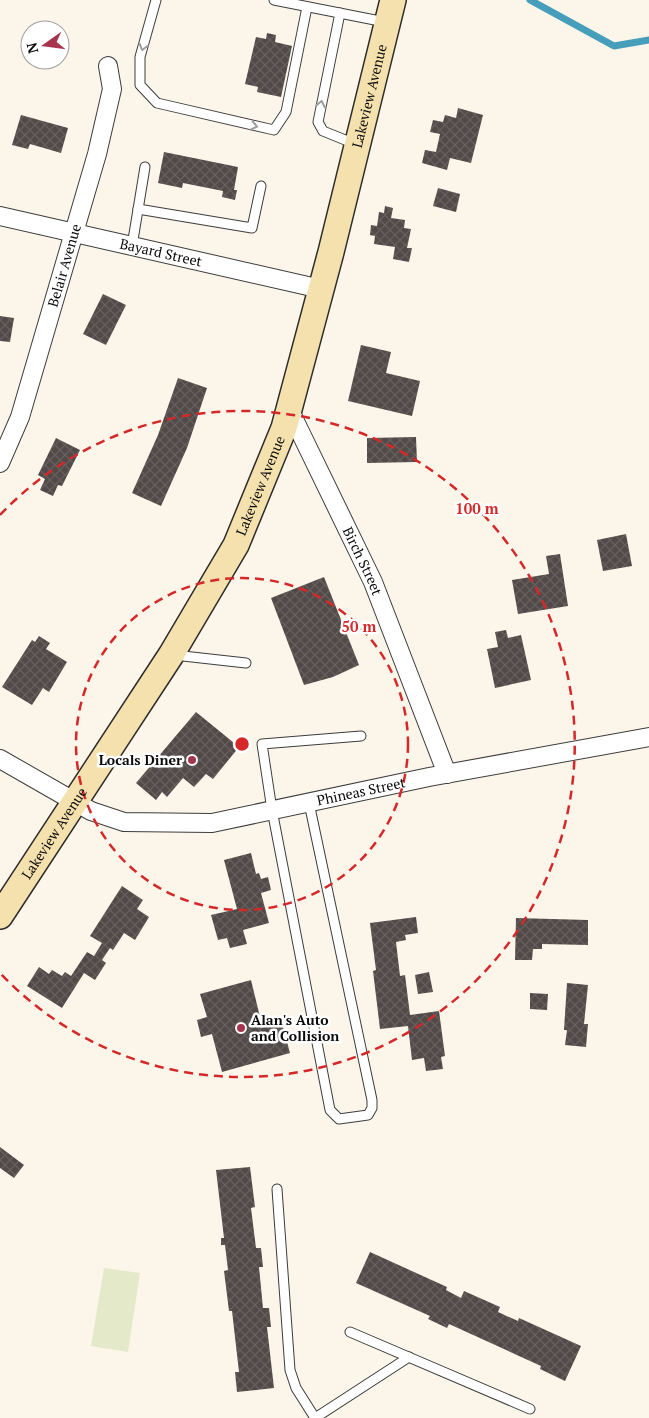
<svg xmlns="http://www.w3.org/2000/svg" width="649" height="1418" viewBox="0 0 649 1418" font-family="'PT Serif',serif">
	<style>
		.pitch { fill: #e4eac9 }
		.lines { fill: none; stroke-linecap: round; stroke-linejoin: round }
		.stream { stroke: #469eba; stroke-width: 7 }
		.building { fill: url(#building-cross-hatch) }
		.lane-casing { stroke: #3d3d3d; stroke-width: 11 }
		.street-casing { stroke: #3d3d3d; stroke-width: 20 }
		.secondary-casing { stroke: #2c2c2c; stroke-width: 28 }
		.lane { stroke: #fff; stroke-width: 9 }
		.street { stroke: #fff; stroke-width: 18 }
		.secondary { stroke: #f4e1ad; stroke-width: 25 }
		.oneway { stroke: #9d9d9d }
		.ring { fill: none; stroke: #d62828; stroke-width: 2.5; stroke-dasharray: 9 6 }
		.poi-dot { fill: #a6354d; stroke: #fff; stroke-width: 2 }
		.labels { text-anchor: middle; stroke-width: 5; stroke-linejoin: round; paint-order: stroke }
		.street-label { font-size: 14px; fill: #0a0a0a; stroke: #fff }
		.poi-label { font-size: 14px; font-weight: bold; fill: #0a0a0a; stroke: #fff; text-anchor: end }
		.centre { fill: #d62828; stroke: #fff; stroke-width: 2.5 }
		.ring-label { font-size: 15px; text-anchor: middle; font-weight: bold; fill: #d62828; stroke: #fff; stroke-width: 5; stroke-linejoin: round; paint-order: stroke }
	</style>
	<defs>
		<pattern id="building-cross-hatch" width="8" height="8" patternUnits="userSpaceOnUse" patternTransform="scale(1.25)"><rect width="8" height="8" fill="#514a48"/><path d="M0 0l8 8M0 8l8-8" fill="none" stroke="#65605e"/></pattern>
	</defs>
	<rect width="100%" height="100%" fill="#fcf6ea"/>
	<path class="pitch" d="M104,1268L140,1273L128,1352L91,1346Z"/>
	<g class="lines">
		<path class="stream" d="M530,0L614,46L649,40"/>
	</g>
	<g class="building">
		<path d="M267,33L276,35L275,42L292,46L281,97L257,92L258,87L245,84L256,37L266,39Z"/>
		<path d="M458,108L483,115L471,163L450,158L447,170L422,163L425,150L436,152L440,134L430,132L433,120L443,122L445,115L456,118Z"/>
		<path d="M21,115L68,128L61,153L30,144L28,149L12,145Z"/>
		<path d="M164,152L238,167L234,190H237L235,200L222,197L223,191L183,183L182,188L158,183Z"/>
		<path d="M438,188L460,194L456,212L433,206Z"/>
		<path d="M385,206L393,208L391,218L405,220L404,228L411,229L407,248H412L409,262L393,259L395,247L374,244L375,236L370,235L371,225L377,226L379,212L384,213Z"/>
		<path d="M103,294L126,305L106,345L83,334Z"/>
		<path d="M0,316L14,318L10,342L0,341Z"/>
		<path d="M361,345L391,352L386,373L420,381L412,416L348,401Z"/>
		<path d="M178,378L207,388L187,448L161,506L132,493L158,435Z"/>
		<path d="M416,437L417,462L367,463V438Z"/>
		<path d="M56,438L80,450L62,486L58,485L53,496L40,490L45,479L38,475Z"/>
		<path d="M626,534L632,566L603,571L597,540Z"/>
		<path d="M560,554L568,606L518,614L512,580L549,574L546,556Z"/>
		<path d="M324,577L359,665L333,677L304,685L271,598Z"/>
		<path d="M506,630L508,638L521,635L531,680L495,688L487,649L498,647L495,632Z"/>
		<path d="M39,636L50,643L46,649L67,662L49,692L43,688L32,705L2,687L32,640L35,642Z"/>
		<path d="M196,712L239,747L213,779L206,774L194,787L183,778L167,797L162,792L156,800L136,783Z"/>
		<path d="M251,853L256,874L259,873L261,879L268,877L271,890L261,893L269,923L243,930L247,944L230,948L227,938L218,940L211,915L237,909L224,860Z"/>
		<path d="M122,886L143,900L137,909L149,917L135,940L124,933L113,950L110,948L102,960L106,963L95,980L84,973L62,1008L27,986L39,967L49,974L52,970L62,976L65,972L71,976L87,952L94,956L102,943L90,936Z"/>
		<path d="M416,917L418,933L405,935L406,940L396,942L400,976L405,975L410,1015L439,1011L445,1056L441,1057L443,1069L426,1071L424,1058L412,1060L408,1026L380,1029L373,971L376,970L370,923Z"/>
		<path d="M516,918L588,920V945L542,944V949H533L532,960H515Z"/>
		<path d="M429,972L433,992L418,994L415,975Z"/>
		<path d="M251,980L261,1021L280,1016L290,1053L222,1072L212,1034L201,1037L197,1020L207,1017L200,994Z"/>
		<path d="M567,983L588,985L584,1024H588L586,1047L565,1045L567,1030H564Z"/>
		<path d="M530,993L548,994L547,1010L530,1009Z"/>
		<path d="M0,1147L24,1165L14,1178L0,1168Z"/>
		<path d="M250,1167L255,1207L251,1208L256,1248H261L263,1267H259L263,1308H269L271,1327H267L274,1388L237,1392L235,1372H239L232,1311H229L224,1271L228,1270L225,1245H221V1238H224L216,1170Z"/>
		<path d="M370,1252L447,1287L446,1290L461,1298L464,1291L500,1307L498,1312L518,1321L519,1318L581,1346L565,1381L540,1369L541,1366L449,1324L447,1328L428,1319L430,1316L356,1283Z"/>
	</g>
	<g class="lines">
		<g class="lane-casing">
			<g id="lane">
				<path d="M156,0L140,57V85L157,103L274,130L286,112L307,7"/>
				<path d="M274,0L385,22"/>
				<path d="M340,13L318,122L323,131L355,144"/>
				<path d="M138,209L252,228L261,186"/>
				<path d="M132,246L145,167"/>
				<path d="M174,655L246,663"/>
				<path d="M309,803L372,1100V1108L368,1115L339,1119L330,1110L272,810L262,744L361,736"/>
				<path d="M277,1189L290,1370L296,1388L315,1418"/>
				<path d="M350,1332L530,1409"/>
				<path d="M315,1418L409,1357"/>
			</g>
		</g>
		<g class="street-casing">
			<g id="street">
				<path id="s1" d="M0,216L321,289"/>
				<path id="s2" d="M289,409L373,582L447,774"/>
				<path id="s3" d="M0,463L20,417L97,154L112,89L108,66"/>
				<path id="s4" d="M0,759L91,811L124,822L212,823L429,777L649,737"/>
			</g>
		</g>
		<g class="secondary-casing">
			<g id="secondary">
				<path id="s5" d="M0,916L171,655L236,545L284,428L331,252L393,0"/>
			</g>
		</g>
		<use href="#lane" class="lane"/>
		<use href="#street" class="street"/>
		<use href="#secondary" class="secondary"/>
	</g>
	<defs><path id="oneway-chevron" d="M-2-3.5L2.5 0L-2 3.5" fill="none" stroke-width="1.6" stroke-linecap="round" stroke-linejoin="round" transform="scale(1.25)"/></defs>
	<g class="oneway">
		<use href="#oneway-chevron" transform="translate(143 47) rotate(105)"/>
		<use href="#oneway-chevron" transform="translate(321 104) rotate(-78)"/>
		<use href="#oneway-chevron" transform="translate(254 126) rotate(13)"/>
	</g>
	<g class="ring">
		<circle cx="242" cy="744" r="166"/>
		<path d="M0 515A333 333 0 1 1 0 973"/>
	</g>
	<g class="poi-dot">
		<circle cx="192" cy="760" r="5"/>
		<circle cx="241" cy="1028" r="5"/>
	</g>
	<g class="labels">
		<g class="street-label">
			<text dy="5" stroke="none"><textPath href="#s5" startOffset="909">Lakeview Avenue</textPath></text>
			<text dy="5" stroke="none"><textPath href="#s1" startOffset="165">Bayard Street</textPath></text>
			<text dy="5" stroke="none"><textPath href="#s3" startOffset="208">Belair Avenue</textPath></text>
			<text dy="5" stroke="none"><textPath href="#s5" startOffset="504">Lakeview Avenue</textPath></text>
			<text dy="5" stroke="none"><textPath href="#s2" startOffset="169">Birch Street</textPath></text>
			<text dy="5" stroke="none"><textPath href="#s4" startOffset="380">Phineas Street</textPath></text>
			<text dy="5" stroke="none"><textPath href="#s5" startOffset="99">Lakeview Avenue</textPath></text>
		</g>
		<g class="poi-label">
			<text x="182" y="765">Locals Diner</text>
			<text x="251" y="1025" text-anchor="start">Alan's Auto<tspan x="251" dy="16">and Collision</tspan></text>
		</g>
	</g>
	<circle cx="242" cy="744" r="8" class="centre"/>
	<g class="ring-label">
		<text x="477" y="514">100 m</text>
		<text x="359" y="632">50 m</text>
	</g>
	<g transform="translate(45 45) rotate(256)"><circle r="24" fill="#ffffff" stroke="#9d9d9d"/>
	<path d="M0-4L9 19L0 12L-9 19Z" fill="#a6354d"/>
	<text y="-8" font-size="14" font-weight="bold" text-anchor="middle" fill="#0a0a0a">N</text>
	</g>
</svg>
